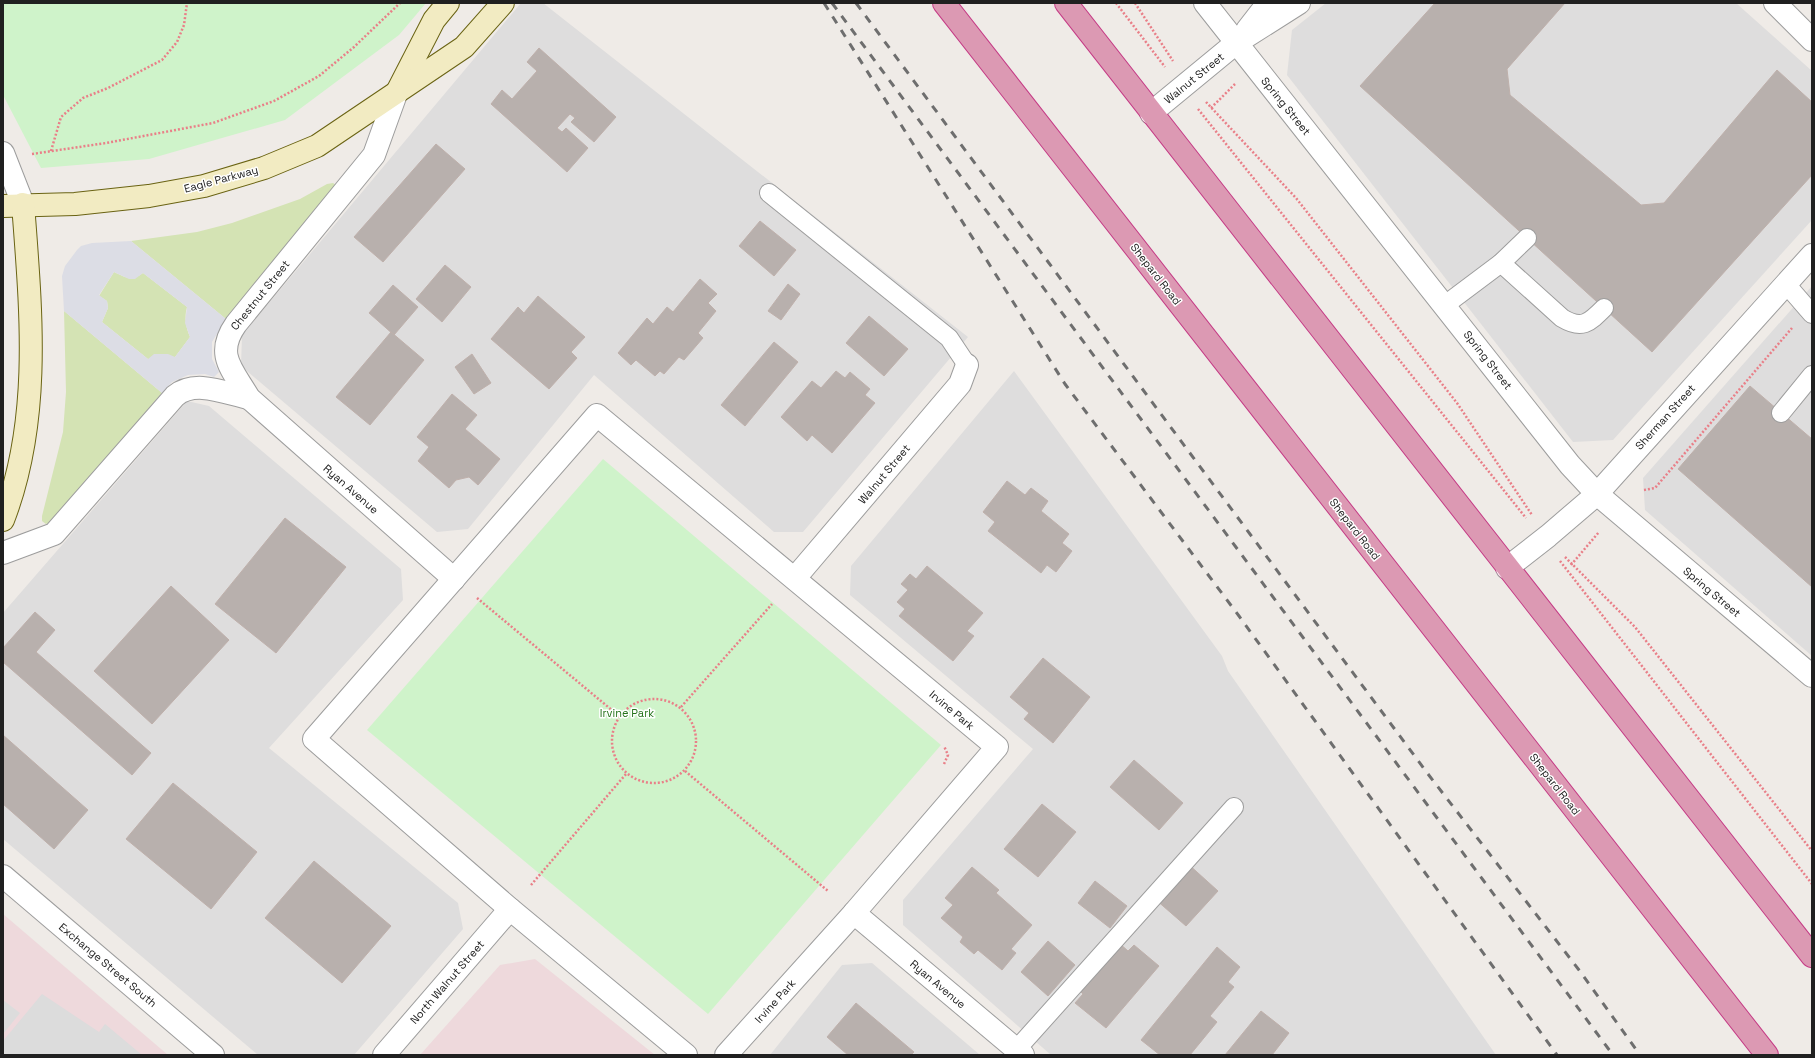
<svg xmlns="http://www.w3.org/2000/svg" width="1815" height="1058" viewBox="0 0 1815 1058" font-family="'Space Grotesk',sans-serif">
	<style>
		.residential { fill: #dedddd }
		.commercial { fill: #eed9dc }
		.grass { fill: #d4e3b4 }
		.park { fill: #cff3ca }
		.parking { fill: #dcdcdc }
		.plaza { fill: #dcdde5; fill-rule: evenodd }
		.building { fill: #b8b0ad; stroke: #bfb0ab }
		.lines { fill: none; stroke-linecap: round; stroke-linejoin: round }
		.lane-casing { stroke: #9d9d9d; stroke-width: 20 }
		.street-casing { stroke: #9d9d9d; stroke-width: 24 }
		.secondary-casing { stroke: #6a6313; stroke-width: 24 }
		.highway-casing { stroke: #c53c86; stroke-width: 24 }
		.path { stroke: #e97f88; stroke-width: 2.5; stroke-dasharray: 2 2; stroke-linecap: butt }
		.lane { stroke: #fff; stroke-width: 18 }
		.street { stroke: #fff; stroke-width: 22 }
		.secondary { stroke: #f2ebc2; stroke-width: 22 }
		.highway { stroke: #dc99b3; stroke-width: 22 }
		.rail { stroke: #6e6e6e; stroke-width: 3; stroke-dasharray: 8 8; stroke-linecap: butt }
		.labels { text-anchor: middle; stroke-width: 3; stroke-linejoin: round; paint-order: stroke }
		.street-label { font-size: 11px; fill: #202020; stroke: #fff }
		.park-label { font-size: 11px; fill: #24721a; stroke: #fff }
	</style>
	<rect width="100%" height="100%" fill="#efebe7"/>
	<g class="residential">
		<path d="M521,3H543L968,337L803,532H774L594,375L468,529L437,532L241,366L242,335Z"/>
		<path d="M1326,3H1736L1812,71V220L1613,440L1573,442L1287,75L1292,30Z"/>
		<path d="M1812,286V656L1645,510L1643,478Z"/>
		<path d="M1014,371L1222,656L1228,671L1496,1055H1051L903,925V900L1033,749L850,595L851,566Z"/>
		<path d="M187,401L209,406L401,569L403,600L269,748L458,903L463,929L354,1055H258L3,839V613Z"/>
		<path d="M872,963L980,1055H770L842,965Z"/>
	</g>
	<g class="commercial">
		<path d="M3,914L168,1055H3Z"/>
		<path d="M535,959L655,1055H420L500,965Z"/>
	</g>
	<g class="grass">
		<path d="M333,183L336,185L226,319L131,241L197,232L232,223L300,199L327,184Z"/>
		<path d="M114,272C126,278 132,281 143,273L187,307C184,317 186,328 190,337L175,357L148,359L102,322L108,308L107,301L99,296Z"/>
		<path d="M64,311L162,393L51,522L46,524L42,521V516L63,432L66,392Z"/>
	</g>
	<g class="park">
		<path d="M3,3H426L399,35L285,120L149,159L41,168L3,95Z"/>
		<path d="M603,459L941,745L708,1014L367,730Z"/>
	</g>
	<g class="parking">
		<path d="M42,994L99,1032L105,1024L142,1055H3V1041Z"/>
		<path d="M3,1000L20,1013L3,1034Z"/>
	</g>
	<path class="plaza" d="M131,241L226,319L212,342V359L219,372L214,377L205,374L188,375L172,382L162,393L64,311L62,276L65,266L77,250L81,246L92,243ZM114,272L129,279H135L143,273L187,307L185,323L190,337L175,357L168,354H154L148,359L102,322L108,308L107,301L99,295Z"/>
	<g class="building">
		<path d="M1435,3H1565L1507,69L1510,95L1641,205L1664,203L1777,70L1812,102V175L1652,352L1360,86Z"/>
		<path d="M539,48L616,117L594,142L571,122L575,118L570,114L557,128L562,132L566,128L588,148L567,172L491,104L502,90L512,99L537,71L527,62Z"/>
		<path d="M436,144L465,169L383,262L354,237Z"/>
		<path d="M760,221L796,250L774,276L739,246Z"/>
		<path d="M445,265L471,287L442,322L416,299Z"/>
		<path d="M700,279L717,294L708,303L716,311L698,333L703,338L684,360L679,357L664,374L660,371L655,376L636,360L631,365L618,353L647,318L653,324L667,307L673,312Z"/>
		<path d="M788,284L800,294L781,320L768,311Z"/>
		<path d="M393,285L418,307L394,335L369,313Z"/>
		<path d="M538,296L585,337L571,352L577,358L549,389L491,339L518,307L524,313Z"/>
		<path d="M869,316L908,349L884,376L846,343Z"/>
		<path d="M391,332L424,360L370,425L336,397Z"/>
		<path d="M774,342L798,362L745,426L721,405Z"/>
		<path d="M472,354L491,383L474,394L455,367Z"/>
		<path d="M836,371L845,378L850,372L870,389L865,395L875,403L832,453L812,435L807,441L781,417L812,381L821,388Z"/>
		<path d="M1750,386L1812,439V587L1678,469Z"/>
		<path d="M452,394L477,415L465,429L500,459L478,485L469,477L456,480L449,488L418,461L429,447L417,437Z"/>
		<path d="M1007,481L1025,495L1031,488L1048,501L1041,511L1069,534L1062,543L1072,551L1056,572L1047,565L1041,573L988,531L995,522L983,512Z"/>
		<path d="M285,518L346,567L276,653L215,604Z"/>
		<path d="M927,566L983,613L967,631L974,636L953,661L899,616L905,609L897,602L908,590L901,584L910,574L916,579Z"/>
		<path d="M171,586L229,640L152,724L94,671Z"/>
		<path d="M35,612L55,630L36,652L151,753L132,775L3,662V648Z"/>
		<path d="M1043,658L1090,697L1053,743L1024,719L1029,713L1010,697Z"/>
		<path d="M3,735L88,810L54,849L3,804Z"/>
		<path d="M1134,760L1183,803L1159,830L1110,787Z"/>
		<path d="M173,783L257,852L211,909L126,839Z"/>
		<path d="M1042,804L1076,832L1038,877L1004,849Z"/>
		<path d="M314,861L391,926L342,983L265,918Z"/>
		<path d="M1187,863L1218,891L1186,926L1155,899Z"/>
		<path d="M972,867L999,890L996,893L1032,925L1011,949L1016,953L1002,970L978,950L974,954L960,942L963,937L941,918L953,905L945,898Z"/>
		<path d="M1095,881L1127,906L1110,928L1078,903Z"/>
		<path d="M1048,941L1075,965L1048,996L1021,972Z"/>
		<path d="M1119,943L1128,951L1134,945L1159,966L1106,1028L1075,1003L1083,994L1079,990Z"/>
		<path d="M1217,947L1240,967L1228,982L1234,987L1210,1016L1217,1022L1190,1055H1160L1141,1040Z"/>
		<path d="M856,1003L914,1052L911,1055H848L827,1037Z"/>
		<path d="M1261,1011L1289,1033L1272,1055H1225Z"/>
	</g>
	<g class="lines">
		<g class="lane-casing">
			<g id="lane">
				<path d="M769,193L949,338L967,365"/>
				<path d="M1501,263L1562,318C1582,330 1589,323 1604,308"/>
				<path d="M1786,284L1812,314"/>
				<path d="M1445,305L1501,263L1527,238"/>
				<path d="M1781,413L1812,375"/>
				<path d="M1016,1050L1234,807"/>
			</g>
		</g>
		<g class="street-casing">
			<g id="street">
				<path d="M1205,3L1570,465L1597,494L1812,676"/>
				<path d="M1775,3L1812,40"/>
				<path d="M1247,30L1268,3"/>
				<path d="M396,94L374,155L236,324C214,355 233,370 249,398L454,579"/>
				<path d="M1151,113L1236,43L1299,3"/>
				<path d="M3,153L23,204"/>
				<path d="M3,553L54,534L175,396C195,379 225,393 249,398"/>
				<path d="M1507,568L1548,536L1597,494L1812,255"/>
				<path d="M795,578L960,384L967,365"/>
				<path d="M3,876L213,1055"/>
				<path d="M854,913L1023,1055"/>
				<path d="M384,1055L510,909"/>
				<path d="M686,1055L510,909L314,739L597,415L997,747L854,913L726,1055"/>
			</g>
		</g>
		<g class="secondary-casing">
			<g id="secondary">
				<path d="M397,92L434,20L448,3"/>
				<path d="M3,206L75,204L149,196L204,186L264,168L317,146L464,47L503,3"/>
				<path d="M3,520C42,419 31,310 23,204"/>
			</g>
		</g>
		<g class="highway-casing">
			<g id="highway">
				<path d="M944,3L1767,1055"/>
				<path d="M1066,3L1812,956"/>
			</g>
		</g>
		<g class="path">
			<path d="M1116,3L1165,67"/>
			<path d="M1135,3L1173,61"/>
			<path d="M1206,102L1296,198L1457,403L1532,515"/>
			<path d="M1211,108L1235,84"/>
			<path d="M1198,109L1526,518"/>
			<path d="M51,151L61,117L83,98L108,88L162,60L177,42L184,25L187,3"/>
			<path d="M32,154L106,143L213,123L274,101L319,76L354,47L400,3"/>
			<path d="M1644,490L1655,488L1792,328"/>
			<path d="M1565,557L1635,627L1812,851"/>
			<path d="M1560,561L1812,884"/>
			<path d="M1571,565L1599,532"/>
			<path d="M477,598L619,716"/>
			<circle cx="654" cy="741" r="42"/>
			<path d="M681,707L772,604"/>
			<path d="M944,764L948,755L944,746"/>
			<path d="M685,771L828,891"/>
			<path d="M531,885L626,774"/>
		</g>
		<use href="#lane" class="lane"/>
		<use href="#street" class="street"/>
		<use href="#secondary" class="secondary"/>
		<use href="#highway" class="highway"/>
		<g class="rail">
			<path d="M824,3L1065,384L1239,616L1557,1055"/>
			<path d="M832,3L1613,1055"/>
			<path d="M856,3L1428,774L1579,970L1640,1055"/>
		</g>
	</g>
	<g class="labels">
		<g class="street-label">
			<text transform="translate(1194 78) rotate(-39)" y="4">Walnut Street</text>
			<text transform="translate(1286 106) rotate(51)" y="4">Spring Street</text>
			<text transform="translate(221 179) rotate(-15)" y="4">Eagle Parkway</text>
			<text transform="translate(1156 274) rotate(52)" y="4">Shepard Road</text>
			<text transform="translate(260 295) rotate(-51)" y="4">Chestnut Street</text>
			<text transform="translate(1488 360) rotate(52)" y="4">Spring Street</text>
			<text transform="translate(1665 417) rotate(-48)" y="4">Sherman Street</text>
			<text transform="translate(884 474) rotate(-50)" y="4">Walnut Street</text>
			<text transform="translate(351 489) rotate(41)" y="4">Ryan Avenue</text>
			<text transform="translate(1355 529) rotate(52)" y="4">Shepard Road</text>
			<text transform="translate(1712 592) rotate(40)" y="4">Spring Street</text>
			<text transform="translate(952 710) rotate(40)" y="4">Irvine Park</text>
			<text transform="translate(1555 784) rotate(52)" y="4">Shepard Road</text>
			<text transform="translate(108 965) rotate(40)" y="4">Exchange Street South</text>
			<text transform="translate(447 982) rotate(-49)" y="4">North Walnut Street</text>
			<text transform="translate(938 984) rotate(40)" y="4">Ryan Avenue</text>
			<text transform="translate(775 1001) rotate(-48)" y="4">Irvine Park</text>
		</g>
		<g class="park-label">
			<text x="627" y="717">Irvine Park</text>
		</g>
	</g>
	<rect width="1815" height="1058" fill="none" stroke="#202020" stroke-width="8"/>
</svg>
